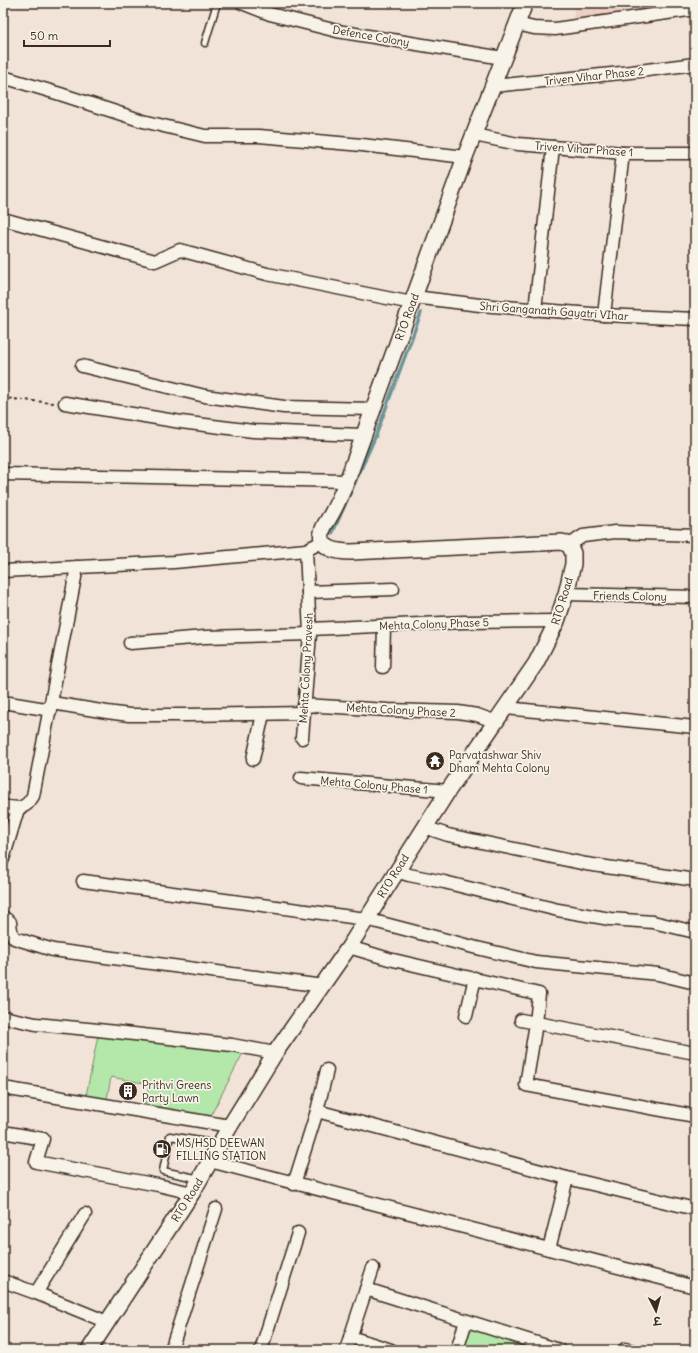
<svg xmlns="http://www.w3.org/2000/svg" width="698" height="1353" viewBox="0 0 698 1353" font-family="Delius,'Playpen Sans Deva',sans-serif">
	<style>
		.built { fill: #ecd0c4 }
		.green { fill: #b3e8aa; stroke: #778964 }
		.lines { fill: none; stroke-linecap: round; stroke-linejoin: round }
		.stream { stroke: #6c9597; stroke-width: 3.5 }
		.service-casing { stroke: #3b2a1e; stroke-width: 9 }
		.minor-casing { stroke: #3b2a1e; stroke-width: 15 }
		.tertiary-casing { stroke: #3b2a1e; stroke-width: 18 }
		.path { stroke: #3b2a1e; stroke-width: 2; stroke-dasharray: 3 3; stroke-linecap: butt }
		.service { stroke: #f7f3e8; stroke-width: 6 }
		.minor { stroke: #f7f3e8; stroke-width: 12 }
		.tertiary { stroke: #f7f3e8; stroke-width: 15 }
		.labels { text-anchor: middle; stroke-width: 3.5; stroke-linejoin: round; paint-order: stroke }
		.street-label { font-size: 11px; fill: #3b2a1e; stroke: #f7f3e8 }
		.poi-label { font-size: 11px; fill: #3b2a1e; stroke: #f7f3e8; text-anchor: start }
	</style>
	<rect width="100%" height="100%" fill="#f2e3d8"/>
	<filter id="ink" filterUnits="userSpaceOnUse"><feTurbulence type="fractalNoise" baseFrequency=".025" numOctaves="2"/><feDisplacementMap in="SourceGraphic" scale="8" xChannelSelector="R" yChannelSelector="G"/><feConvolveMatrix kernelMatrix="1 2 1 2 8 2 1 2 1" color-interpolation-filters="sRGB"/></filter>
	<g filter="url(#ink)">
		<path class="built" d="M575,3H685V7L573,21Z"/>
		<g class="green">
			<path d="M98,1035L243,1053L210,1117L145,1106L149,1084L111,1077L107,1099L86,1096Z"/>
			<path d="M470,1326L534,1347L533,1350H463Z"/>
		</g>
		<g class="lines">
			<path class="stream" d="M332,534L376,435L421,313"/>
			<g class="service-casing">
				<g id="service">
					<path d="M205,43L217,3"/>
					<path d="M200,1179L163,1171L170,1136L218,1144"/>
				</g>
			</g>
			<g class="minor-casing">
				<g id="minor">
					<path d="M242,3L270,14L337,31L503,58"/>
					<path d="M517,24L534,28L555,29L695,9"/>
					<path d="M3,77L60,94L143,121L205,136H259L362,145L465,157"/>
					<path d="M493,86L631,72L695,64"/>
					<path d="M474,135L518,144L623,153H695"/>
					<path d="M3,219L155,261L180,250L267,274L412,303"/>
					<path d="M414,297L480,305L604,315L695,319"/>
					<path d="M535,310L553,147"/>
					<path d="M604,315L623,153"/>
					<path d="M82,366L205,396L284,407L373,409"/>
					<path d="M65,403L181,422L253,431L363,435"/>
					<path d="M3,474L347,481"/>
					<path d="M569,545L583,536L615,532L695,535"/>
					<path d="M3,571L174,562L306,550L322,542"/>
					<path d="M308,592L393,589"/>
					<path d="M566,594L695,597"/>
					<path d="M310,629L464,622L557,621"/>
					<path d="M130,643L205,637L310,634"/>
					<path d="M383,667L384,626"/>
					<path d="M3,702L51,710"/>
					<path d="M52,703L107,712L129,715H187L304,713"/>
					<path d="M304,705L388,710L458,712L477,715L497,722"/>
					<path d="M506,708L695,727"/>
					<path d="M302,738L310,634L306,550"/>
					<path d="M253,759L263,714"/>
					<path d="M301,778L448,791"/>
					<path d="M3,806C18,809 25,810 33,796L77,567"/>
					<path d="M425,826L433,830L448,835L586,864L695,880"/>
					<path d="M3,859L18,809"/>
					<path d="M396,871L409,875L444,882L558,910L610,919L653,922L695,932"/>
					<path d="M83,881L366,919L477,948L536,962L658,974L695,983"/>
					<path d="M3,917L10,922L11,931L14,938L53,950L323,986"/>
					<path d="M349,947L389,959L539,994L536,1023L526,1085L695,1116"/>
					<path d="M466,1016L475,978"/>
					<path d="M3,1017L36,1024L98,1030L232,1045L275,1053"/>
					<path d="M521,1020L695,1053"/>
					<path d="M3,1088L230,1126"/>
					<path d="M317,1111L567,1178L695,1209"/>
					<path d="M3,1132L43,1139L36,1162L158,1185L192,1193"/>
					<path d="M210,1161L695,1287"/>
					<path d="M294,1184L317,1111L327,1070"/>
					<path d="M549,1249L567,1178"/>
					<path d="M3,1281L36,1293L107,1322"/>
					<path d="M366,1289L559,1350"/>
					<path d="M36,1293L85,1214"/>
					<path d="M350,1337L391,1350"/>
					<path d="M171,1350L216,1209"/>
					<path d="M261,1350L298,1233"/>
					<path d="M346,1350L373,1268"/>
					<path d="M457,1350L466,1321"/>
					<path d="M624,1350L625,1349L630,1350"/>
				</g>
			</g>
			<g class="tertiary-casing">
				<path id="tertiary" d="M89,1350L192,1193L230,1126L275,1053L349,947L448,791L536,663L557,621L566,594L573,564V553L569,545L562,542L351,552C338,552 318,549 322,532C323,526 329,519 332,513C338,502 342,492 347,481L465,157L525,3"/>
			</g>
			<path class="path" d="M3,398L54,403"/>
			<use href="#service" class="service"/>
			<use href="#minor" class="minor"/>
			<use href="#tertiary" class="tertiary"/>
		</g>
	</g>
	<defs>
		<g id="temple-disc" transform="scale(1)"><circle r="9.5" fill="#3b2a1e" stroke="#f7f3e8"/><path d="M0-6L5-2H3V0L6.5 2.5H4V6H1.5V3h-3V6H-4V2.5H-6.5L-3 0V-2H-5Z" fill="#fff"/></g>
		<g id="building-disc" transform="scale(1)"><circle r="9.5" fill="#3b2a1e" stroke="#f7f3e8"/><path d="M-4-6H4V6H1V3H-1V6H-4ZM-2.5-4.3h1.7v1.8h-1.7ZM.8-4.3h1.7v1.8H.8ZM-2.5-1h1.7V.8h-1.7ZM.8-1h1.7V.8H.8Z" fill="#fff"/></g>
		<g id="fuel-disc" transform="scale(1)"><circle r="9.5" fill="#3b2a1e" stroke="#f7f3e8"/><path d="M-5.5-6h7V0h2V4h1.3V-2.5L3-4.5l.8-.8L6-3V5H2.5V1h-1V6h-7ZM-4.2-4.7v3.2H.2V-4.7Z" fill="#fff"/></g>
	</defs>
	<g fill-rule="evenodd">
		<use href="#temple-disc" x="435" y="761"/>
		<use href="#building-disc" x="128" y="1091"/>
		<use href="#fuel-disc" x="162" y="1149"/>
	</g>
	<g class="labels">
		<g class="street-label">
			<text transform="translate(371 36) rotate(10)" y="4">Defence Colony</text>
			<text transform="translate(594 76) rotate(-6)" y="4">Triven Vihar Phase 2</text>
			<text transform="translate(584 149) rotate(4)" y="4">Triven Vihar Phase 1</text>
			<text transform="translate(554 311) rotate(4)" y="4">Shri Ganganath Gayatri VIhar</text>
			<text transform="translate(407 317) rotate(-70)" y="4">RTO Road</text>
			<text transform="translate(630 596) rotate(1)" y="4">Friends Colony</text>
			<text transform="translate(562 601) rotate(-73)" y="4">RTO Road</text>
			<text transform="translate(434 624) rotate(-2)" y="4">Mehta Colony Phase 5</text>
			<text transform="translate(306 668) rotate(-87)" y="4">Mehta Colony Pravesh</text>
			<text transform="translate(401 710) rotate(3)" y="4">Mehta Colony Phase 2</text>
			<text transform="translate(374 785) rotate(5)" y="4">Mehta Colony Phase 1</text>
			<text transform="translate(393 876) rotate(-58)" y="4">RTO Road</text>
			<text transform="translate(187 1200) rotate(-58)" y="4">RTO Road</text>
		</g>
		<g class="poi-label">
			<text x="449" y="759">Parvatashwar Shiv<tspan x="449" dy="13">Dham Mehta Colony</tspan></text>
			<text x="142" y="1089">Prithvi Greens<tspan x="142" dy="13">Party Lawn</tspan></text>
			<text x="176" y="1147">MS/HSD DEEWAN<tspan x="176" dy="13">FILLING STATION</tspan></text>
		</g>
	</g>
	<rect width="698" height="1353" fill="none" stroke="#f7f3e8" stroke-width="16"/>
	<rect x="8" y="8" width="682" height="1337" fill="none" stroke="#3b2a1e" stroke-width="1.5" filter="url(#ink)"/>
	<g transform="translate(656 1311) rotate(174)" stroke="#f7f3e8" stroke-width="3" paint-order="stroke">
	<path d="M0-3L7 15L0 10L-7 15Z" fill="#3b2a1e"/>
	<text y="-6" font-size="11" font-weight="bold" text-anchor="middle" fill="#3b2a1e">उ</text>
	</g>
	<path d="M24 40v6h86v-6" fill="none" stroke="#3b2a1e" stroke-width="2"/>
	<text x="30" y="40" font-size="12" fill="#3b2a1e" stroke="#f7f3e8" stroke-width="3" paint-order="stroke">50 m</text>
</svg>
